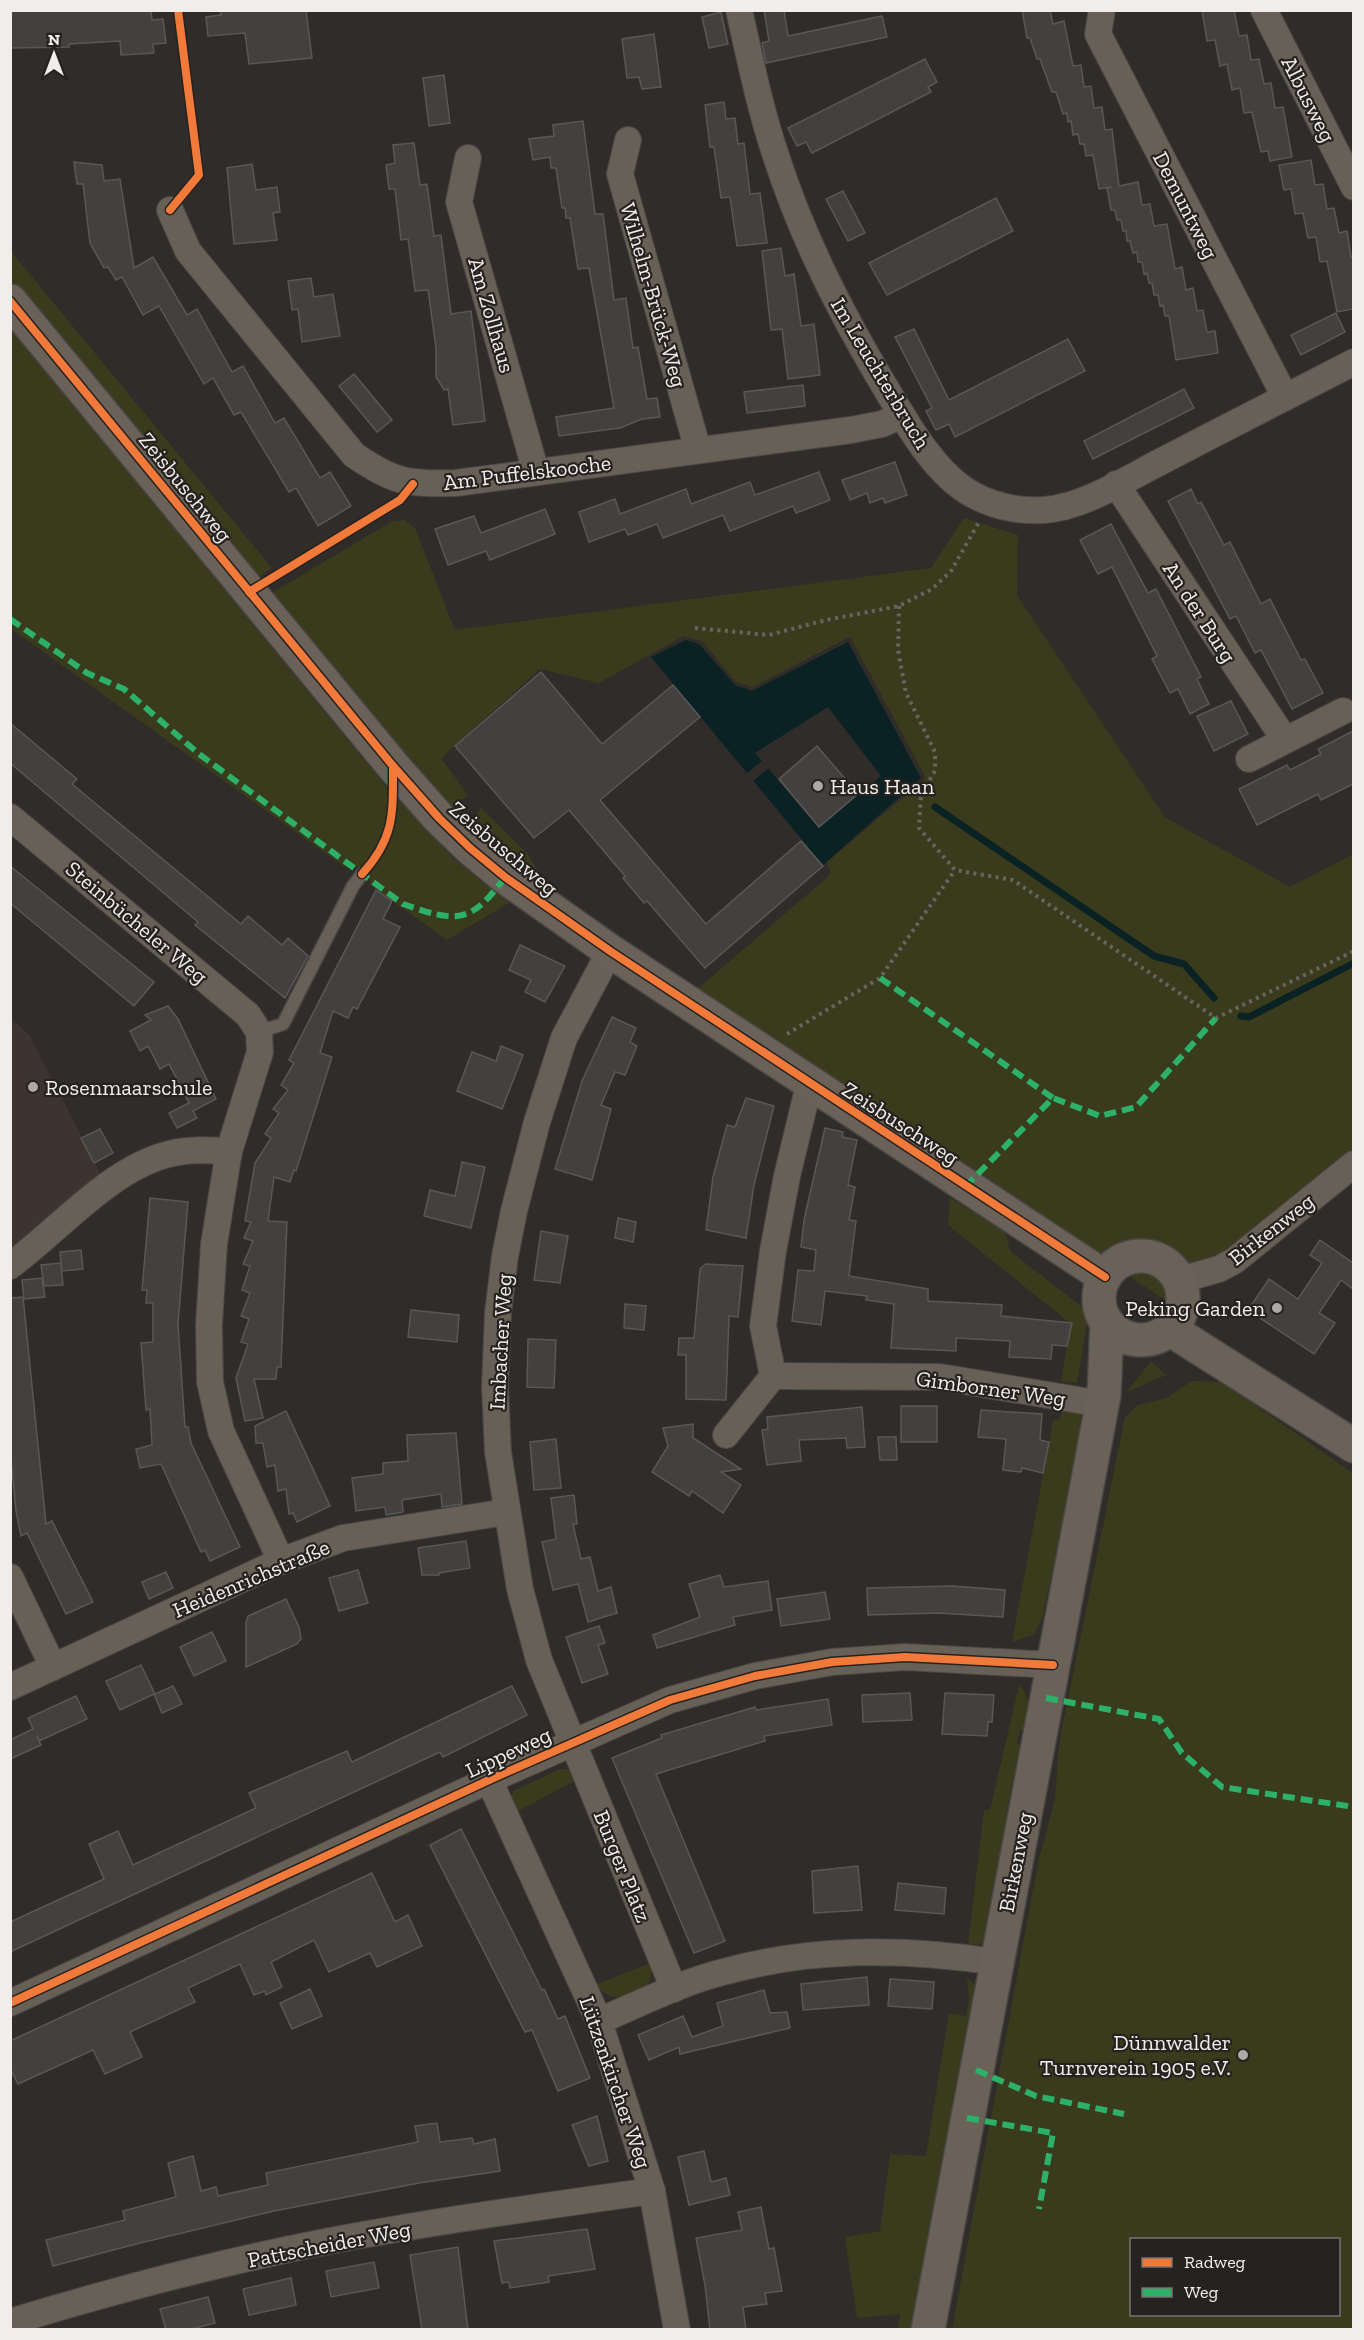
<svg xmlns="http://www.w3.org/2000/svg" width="1364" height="2340" viewBox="0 0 1364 2340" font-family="'Zilla Slab',serif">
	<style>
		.built { fill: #3d342f }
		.green { fill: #393b1c; fill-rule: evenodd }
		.water { fill: #0a2224; fill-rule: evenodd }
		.pier { fill: #2f2c2a }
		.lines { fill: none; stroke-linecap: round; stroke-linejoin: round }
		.stream { stroke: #0a2224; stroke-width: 7 }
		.building { fill: #434140; stroke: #5a5857; stroke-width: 1.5 }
		.lane-casing { stroke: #494746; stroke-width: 15 }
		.street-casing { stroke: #494746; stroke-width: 28 }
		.secondary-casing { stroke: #494746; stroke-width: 36 }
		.path { stroke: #6a645f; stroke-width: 4; stroke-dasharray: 3 4.5; stroke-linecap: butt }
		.lane { stroke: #676057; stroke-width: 12 }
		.street { stroke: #676057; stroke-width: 26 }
		.secondary { stroke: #6a6258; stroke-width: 33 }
		.quiet { stroke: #2db169; stroke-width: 6; stroke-dasharray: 12 6; stroke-linecap: butt }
		.cycleway-casing { stroke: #26221f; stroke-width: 11 }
		.cycleway { stroke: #f17a3a; stroke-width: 8 }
		.poi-dot { fill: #aca9a7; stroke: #26221f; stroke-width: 2 }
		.labels { text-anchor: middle; stroke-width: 4.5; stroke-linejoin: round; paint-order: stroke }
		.street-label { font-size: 22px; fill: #f0edeb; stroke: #26221f }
		.poi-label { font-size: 22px; fill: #f0edeb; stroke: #26221f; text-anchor: start }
	</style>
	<rect width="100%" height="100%" fill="#2f2c2a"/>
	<path class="built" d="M10,1017L30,1036L101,1175L10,1251Z"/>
	<g class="green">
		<path d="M10,250L272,568L253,580L11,286Z"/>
		<path d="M10,328L383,783L454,859L512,901L447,940L370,885V870L366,867L346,868L11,629Z"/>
		<path d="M964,518L1018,535L1017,595L1165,817L1290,887L1353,854V1149L1168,1302L696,990L831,874L827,862L926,778L850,637L752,687L736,682L702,641L684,636L599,683L540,669L441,758L468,795L450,808L270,594L392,521L405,520L415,528L455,630L931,568Z"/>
		<path d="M481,808L528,854L539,873L470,824Z"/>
		<path d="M950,1198L1005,1231L1010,1251L1089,1312L1077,1383L1061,1381L1071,1324L948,1225Z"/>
		<path d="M1151,1361L1166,1375L1127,1392Z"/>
		<path d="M1191,1381L1222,1382L1353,1473V2329H952L1038,1862L1055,1799L1059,1743L1125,1417L1138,1405L1167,1398ZM1132,2240H1338V2314H1132Z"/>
		<path d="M1064,1398L1080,1401L1086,1416L1042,1619L1033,1635L1012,1642L1053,1420L1060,1419Z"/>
		<path d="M1019,1685C1033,1698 1027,1714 1024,1731L1020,1730L1017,1743L1020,1744L1006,1816L1012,1826L989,1938L979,1945L968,1944L984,1810H990Z"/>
		<path d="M560,1769H567L576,1780L515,1813L511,1798L513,1791Z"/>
		<path d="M651,1963C656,1998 617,2009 595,1985Z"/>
		<path d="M967,1977L980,1990L917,2329H898L900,2314L857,2318L845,2237L880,2231L890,2154L926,2156L949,2013L966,2016L969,2002Z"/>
	</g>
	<path class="water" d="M686,640L699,644L735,685L752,691L848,642L921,778L823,865L651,657ZM828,707L881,776L819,828L755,753Z"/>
	<path class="pier" d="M762,761L769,768L751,783L745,775Z"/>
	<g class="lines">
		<g class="stream">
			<path d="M935,807L1154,956L1184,964L1214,998"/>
			<path d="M1241,1016L1249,1017L1354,963"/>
		</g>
	</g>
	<g class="building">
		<path d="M10,10H151L152,20L163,19L166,43L153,44L154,53L121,55L120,41L69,44V47L10,48Z"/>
		<path d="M220,10H306L312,58L249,64L245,33L208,36L206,17L221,15Z"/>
		<path d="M764,10H784L788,36L882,16L887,37L766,63L762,43L769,41Z"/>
		<path d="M1022,10H1050L1053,24L1064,21L1073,66L1081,65L1084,87L1091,86L1094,108L1102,107L1105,130L1112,129L1119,186L1138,182L1142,205L1150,204L1154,226L1167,224L1175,269L1182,267L1186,290L1193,288L1197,311L1203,310L1207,332L1215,331L1218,353L1176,360L1169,316H1165L1163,305L1160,306L1158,295H1154L1152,283H1149L1147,273L1144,274L1142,262H1138L1137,252L1133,253L1130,241H1127L1126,231H1123L1121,220H1117L1115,210H1111L1107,188L1112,187L1099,189L1093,155L1086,156L1084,144H1080L1078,134L1073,135L1071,121L1068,122L1067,113L1063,114L1056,92H1052L1040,59H1037L1030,38H1027Z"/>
		<path d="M1202,10H1234L1239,36L1247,35L1251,60L1259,59L1264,84L1271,83L1275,108L1283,107L1292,157L1270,161L1268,151L1261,152L1252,112L1244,113L1240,88L1232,90L1227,64L1220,66L1215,40L1207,41Z"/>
		<path d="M721,12L728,44L709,48L702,17Z"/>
		<path d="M654,34L661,87L642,89L639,77L627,78L622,39Z"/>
		<path d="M925,59L937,82L928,87L931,92L812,153L806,142L797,146L788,128Z"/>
		<path d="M444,75L450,123L429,126L423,78Z"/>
		<path d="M724,102L726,119L735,118L738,144L744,143L750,194L760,193L767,243L737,246L730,197L721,198L714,147H710L705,105Z"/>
		<path d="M583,121L595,214H603L614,300L626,298L633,348L638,347L647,399L657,398L660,417L642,419L620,428L559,436L556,417L614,408L589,268L578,269L570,218H566L565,208H562L556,168H551L550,157L533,160L529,139L554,136L553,125Z"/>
		<path d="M414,143L420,185L427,184L434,236L441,235L451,314L471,311L485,421L453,425L448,389L444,390L436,377V348L428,290L415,291L408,239L401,240L395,189H389L386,165L395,163L393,145Z"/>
		<path d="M1311,160L1315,185L1323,184L1327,209L1334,208L1339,233L1347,231L1351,257H1353V309L1337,312L1327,261L1320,262L1316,237L1308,238L1303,213L1295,214L1291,189L1284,190L1279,165Z"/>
		<path d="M74,162L102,165L104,181L120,179L134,268L153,257L187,315L197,309L232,372L243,366L275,423L284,418L320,478L330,472L351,506L318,526L296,488L289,492L241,412L234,415L213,378L204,384L159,306L143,315L122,277L116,280L108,267L104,268L90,243L83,184H77Z"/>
		<path d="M252,164L256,190L277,187L280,212L273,213L277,240L234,244L227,168Z"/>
		<path d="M843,191L865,233L848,241L826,199Z"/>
		<path d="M996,198L1013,231L887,295L869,263Z"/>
		<path d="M781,248L785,276L794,274L801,326L814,324L820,375L788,379L782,329L771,330L762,251Z"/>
		<path d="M311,278L314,297L333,294L340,336L302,342L298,309L292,310L288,281Z"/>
		<path d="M1336,313L1345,332L1301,355L1291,335Z"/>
		<path d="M914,329L949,400L1068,339L1085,371L955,437L949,424L936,430L926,411L932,408L895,337Z"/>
		<path d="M354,374L392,420L377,432L339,386Z"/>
		<path d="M803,385L805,406L747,413L744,392Z"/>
		<path d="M1184,389L1194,408L1093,459L1084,441Z"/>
		<path d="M895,462L907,495L885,503L883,498L870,503L867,493L850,500L842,480Z"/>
		<path d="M819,472L830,500L796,513L793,506L730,531L723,515L663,538L657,524L628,535L625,529L589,542L579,512L615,499L620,514L686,489L691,504L750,482L755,495Z"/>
		<path d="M1191,489L1198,504L1201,502L1224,545L1230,542L1261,604L1270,599L1301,660L1305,659L1323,693L1292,709L1261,650L1255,653L1236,616L1230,619L1168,501Z"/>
		<path d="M545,509L555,534L490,560L486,551L448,565L435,529L474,516L481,533Z"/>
		<path d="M1111,524L1148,593L1156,589L1201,677L1197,679L1209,704L1190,714L1178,689L1170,693L1152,659L1157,656L1112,567L1098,574L1080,540Z"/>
		<path d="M541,672L602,744L673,685L700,717L600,800L706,924L801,841L823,866L705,968L647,901L644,903L623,878L625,876L569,810L534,838L455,746Z"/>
		<path d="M1231,701L1248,734L1214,751L1197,716Z"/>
		<path d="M10,723L77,779L72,784L241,924L248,916L282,945L288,938L308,956L285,998L195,925L198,922L10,763Z"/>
		<path d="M1353,731V784L1321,800L1318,794L1257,825L1239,789L1287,765L1290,770L1321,754L1318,749Z"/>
		<path d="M817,746L858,794L819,827L779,779Z"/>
		<path d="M10,866L154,982L134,1006L10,903Z"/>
		<path d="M376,890L392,901L383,919L400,927L357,1009L353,1007L348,1018L333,1011L320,1053L332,1057L296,1171L294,1170L290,1182L274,1177L268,1221L287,1222L281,1367H277L276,1379H254L263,1418L245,1421L236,1378L248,1344L241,1342L249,1319L241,1316L250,1293L242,1290L250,1266L243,1264L253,1241L244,1238L251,1222L245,1221L255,1163L271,1138L265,1134L279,1113L273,1109L288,1090L281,1085L294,1063L289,1060Z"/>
		<path d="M520,945L565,966L545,1002L525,992L531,980L509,970Z"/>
		<path d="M168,1006L178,1019L216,1099L193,1111L197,1118L177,1128L169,1113L189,1103L181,1087L169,1064L160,1069L148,1046L140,1051L130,1031L151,1020L145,1015Z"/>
		<path d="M612,1017L636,1028L630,1042L637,1046L625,1075L615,1072L601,1105L611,1109L592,1180L555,1169L582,1081Z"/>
		<path d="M501,1046L523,1055L502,1109L457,1091L472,1052L496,1061Z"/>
		<path d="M746,1098L774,1106L754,1185L746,1238L706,1230L713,1177L727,1125L735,1127Z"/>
		<path d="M825,1128L843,1132L842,1137L857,1140L848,1185L855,1187L849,1220L856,1221L849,1276L928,1289V1301L1002,1305L1001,1316L1072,1323L1067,1346L1052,1345L1051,1359L1009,1357L1010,1341L956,1338V1351L891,1348L894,1304L866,1300L867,1296L825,1291L821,1325L792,1321L798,1270L814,1271L816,1250L801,1247L804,1220Z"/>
		<path d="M100,1129L113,1153L94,1163L81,1138Z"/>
		<path d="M462,1162L485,1167L471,1228L424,1216L430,1190L455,1196Z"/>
		<path d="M150,1198L188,1202L178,1324L185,1427H188L191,1443L240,1547L210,1561L205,1550L201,1552L161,1464L140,1468L136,1449L152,1445L150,1409L146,1410L141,1343L153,1342V1303H146L147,1290H142Z"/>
		<path d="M618,1218L636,1222L633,1242L615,1238Z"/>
		<path d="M541,1231L568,1236L560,1283L534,1280Z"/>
		<path d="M1320,1240L1353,1263V1289L1341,1280L1319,1313L1335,1323L1314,1354L1248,1310L1269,1279L1298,1299L1322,1263L1310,1255Z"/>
		<path d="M81,1250L83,1269L62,1271L61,1264L63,1285L44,1286L41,1265L61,1263L60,1252Z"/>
		<path d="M706,1264L743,1266L738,1317L729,1316L726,1400L686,1399V1355H678L679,1338H694L700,1269Z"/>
		<path d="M42,1278L45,1297L24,1299L22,1280Z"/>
		<path d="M23,1297L46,1524L52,1521L93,1602L66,1614L27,1533L21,1536L16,1511L10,1448V1298Z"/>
		<path d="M625,1304L646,1306L644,1330L624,1328Z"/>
		<path d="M411,1310L459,1315L457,1342L408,1337Z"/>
		<path d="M528,1339L556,1340L554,1388L527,1387Z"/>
		<rect x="901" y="1406" width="36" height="36"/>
		<path d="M862,1407L865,1447L847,1448L846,1438L799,1440L801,1461L767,1465L762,1430L768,1429L767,1417Z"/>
		<path d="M981,1410L1042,1414L1040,1440L1049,1442L1043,1473L1022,1468L1021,1472L1003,1470L1006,1439L978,1437Z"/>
		<path d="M286,1411L330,1506L297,1522L293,1513L289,1514L286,1489L278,1491L275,1465L267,1467L263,1443H256L255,1426Z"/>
		<path d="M693,1424V1438L741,1469L721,1472L741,1485L723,1513L692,1491L689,1496L652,1472L668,1446L663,1428Z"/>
		<path d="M456,1433L462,1504L442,1507L441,1494L402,1500L403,1512L386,1515L385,1507L356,1511L352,1478L383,1474V1463L408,1461L407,1435Z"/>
		<path d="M878,1437H896L897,1460H880Z"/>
		<path d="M556,1439L561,1488L534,1490L530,1442Z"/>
		<path d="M574,1495L577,1524H573L581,1559L590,1557L598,1591L611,1587L617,1613L588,1622L578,1584L553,1590L542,1542L556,1539L551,1498Z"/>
		<path d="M466,1541L470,1568L439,1573V1575H422L418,1548Z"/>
		<path d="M358,1570L368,1603L339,1611L329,1578Z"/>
		<path d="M166,1572L173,1588L149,1599L142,1582Z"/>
		<path d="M720,1575L724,1587L768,1581L772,1610L733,1617L735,1625L657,1648L653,1635L700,1617L689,1584Z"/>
		<path d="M952,1586L1005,1590L1003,1617L938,1613L868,1615L867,1588Z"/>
		<path d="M825,1592L830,1619L781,1626L777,1599Z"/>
		<path d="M286,1599L299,1627L301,1639L297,1644L246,1667V1622L248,1616Z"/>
		<path d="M599,1626L605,1643L598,1645L608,1674L582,1683L566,1637Z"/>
		<path d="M212,1632L226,1661L194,1676L180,1647Z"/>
		<path d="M141,1665L155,1694L173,1686L182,1704L162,1713L154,1694L120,1710L106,1681Z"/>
		<path d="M512,1686L527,1715L443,1757L440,1752L10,1952V1922L104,1879L89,1844L118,1831L133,1865L256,1808L249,1793L347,1751L352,1762Z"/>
		<path d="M910,1693L912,1720L863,1722L862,1695Z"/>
		<path d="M945,1693L994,1695L992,1722H988L987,1736L942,1734Z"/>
		<path d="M76,1696L87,1719L39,1741L37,1736L41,1745L10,1759V1740L33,1729L28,1718Z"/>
		<path d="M828,1699L832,1725L764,1736L765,1741L656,1774L725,1941L694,1953L612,1758L662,1738L661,1735L755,1707L756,1710Z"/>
		<path d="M461,1829L542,1990L544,1989L558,2019L565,2016L590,2078L558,2091L532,2030L525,2032L430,1845Z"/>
		<path d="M858,1866L862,1910L814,1913L812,1871Z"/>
		<path d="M372,1873L395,1922L408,1915L422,1946L377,1967L370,1953L329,1972L314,1940L271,1962L282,1987L266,1995L265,1991L254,1995L240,1964L188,1988L195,2002L130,2032L142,2057L105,2074L93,2050L18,2084L10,2068V2041Z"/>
		<path d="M898,1883L946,1888L944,1914L895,1910Z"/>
		<path d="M867,1977L869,2005L803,2010L801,1984Z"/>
		<path d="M890,1979L934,1982L932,2009L888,2006Z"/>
		<path d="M310,1989L322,2016L292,2029L280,2003Z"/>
		<path d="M764,1990L770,2013L787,2012L790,2028L680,2054L679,2047L649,2060L638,2035L683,2016L692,2037L723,2026L717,2003Z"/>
		<path d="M597,2116L608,2161L589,2166L572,2125Z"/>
		<path d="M437,2123L440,2142L472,2138L474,2144L495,2139L500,2171L419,2183L274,2211L132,2245L53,2266L46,2240L125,2220L123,2211L176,2197L168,2163L193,2156L201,2191L216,2187L218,2196L268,2185L266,2173L418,2142L415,2126Z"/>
		<path d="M704,2151L711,2182L726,2178L730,2195L689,2205L678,2157Z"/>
		<path d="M761,2207L769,2249L774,2248L782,2291L765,2293L767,2304L743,2307L746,2330H710L705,2285L696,2238L742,2230L738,2212Z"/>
		<path d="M587,2229L595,2269L548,2276L549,2282L510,2288L509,2282L502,2283L494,2241Z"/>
		<path d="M458,2247L468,2330H422L410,2255Z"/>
		<path d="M374,2262L379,2288L331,2297L326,2271Z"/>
		<path d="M291,2278L296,2305L249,2315L243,2289Z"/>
		<path d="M208,2297L215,2323L188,2330H166L160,2309Z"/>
	</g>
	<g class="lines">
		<g class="lane-casing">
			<path id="lane" d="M259,1032L283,1024L353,886L362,874"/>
		</g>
		<g class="street-casing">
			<g id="street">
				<path d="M739,10C750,59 760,109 776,156C803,240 843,317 888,392C908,425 932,468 965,490C988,505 1017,512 1044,510C1085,507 1128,478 1164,460C1227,427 1290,395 1354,362"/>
				<path d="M1102,10L1098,34L1285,397"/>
				<path d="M1264,10L1354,187"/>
				<path d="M628,140L620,174L698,450"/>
				<path d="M468,158L459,202L536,472"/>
				<path d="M170,210L188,251L354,455C395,483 407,484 456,483L851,430L882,424L902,415"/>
				<path d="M1116,484L1285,740"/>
				<path d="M1249,759L1343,711"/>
				<path d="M10,817L248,1015L259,1032L260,1052L229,1151L214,1244L209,1325L210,1382L221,1431L281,1561"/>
				<path d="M610,951L564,1038L537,1122L514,1211L505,1256L498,1313L495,1387L498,1452L520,1589L539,1660L674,1989"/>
				<path d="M10,1266C59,1230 109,1169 169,1154C189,1149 208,1150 229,1151"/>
				<path d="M1180,1280L1219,1269L1234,1261L1354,1164"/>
				<path d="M773,1376L940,1377L1102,1404"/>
				<path d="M726,1435L773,1376L763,1326L773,1251L787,1176L809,1085"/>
				<path d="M10,1577L53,1667"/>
				<path d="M10,1687L281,1561L343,1538L506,1512"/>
				<path d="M489,1780L599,2021L652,2191L677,2330"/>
				<path d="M10,2003L489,1780L670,1700L755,1676L832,1662L905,1657L1053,1665"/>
				<path d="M599,2021C639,2004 680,1983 723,1972C814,1947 904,1948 996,1962"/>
				<path d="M10,2322C135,2284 263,2251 391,2230C478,2215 565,2203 652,2191"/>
			</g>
		</g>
		<g class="secondary-casing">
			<g id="secondary">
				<path d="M10,301L393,766L439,818L470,848L505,877L610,951L1105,1277"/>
				<circle cx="1141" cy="1298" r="42"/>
				<path d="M1171,1330L1354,1446"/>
				<path d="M928,2330L1104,1395L1107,1323"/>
			</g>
		</g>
		<g class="path">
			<path d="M899,606L898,650L906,693L935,752V771L921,794L919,828L955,870L1013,880L1216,1018L1354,951"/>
			<path d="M695,628L769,635L826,620L899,606L932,589L951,571L979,522"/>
			<path d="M787,1034L880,978L955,870"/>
		</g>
		<use href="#lane" class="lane"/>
		<use href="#street" class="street"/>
		<use href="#secondary" class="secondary"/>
		<g class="quiet">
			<path d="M10,619L87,673L124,689L199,754L403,904C457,923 471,924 505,877"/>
			<path d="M880,978L1053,1098"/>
			<path d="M965,1187L1053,1098L1100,1116L1136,1107L1216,1018"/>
			<path d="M1046,1698L1159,1719L1182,1753L1222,1787L1354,1807"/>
			<path d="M976,2070L1036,2096L1124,2114"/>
			<path d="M967,2118L1053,2133L1039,2209"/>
		</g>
		<g class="cycleway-casing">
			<g id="cycleway">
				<path d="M170,210L199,175L178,10"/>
				<path d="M10,301L393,766L439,818L470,848L505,877L610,951L1105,1277"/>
				<path d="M249,592L400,500L413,484"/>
				<path d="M362,874C395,838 393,813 393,766"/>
				<path d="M10,2003L489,1780L670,1700L755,1676L832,1662L905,1657L1053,1665"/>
			</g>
		</g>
		<use href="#cycleway" class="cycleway"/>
	</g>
	<g class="poi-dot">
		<circle cx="818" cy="786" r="6"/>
		<circle cx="33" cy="1087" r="6"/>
		<circle cx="1277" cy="1308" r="6"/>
		<circle cx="1243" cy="2055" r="6"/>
	</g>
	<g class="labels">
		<g class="street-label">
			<text transform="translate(1309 99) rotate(63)" y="8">Albusweg</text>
			<text transform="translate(1186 205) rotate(63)" y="8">Demuntweg</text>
			<text transform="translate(654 295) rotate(74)" y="8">Wilhelm-Brück-Weg</text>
			<text transform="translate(492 315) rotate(74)" y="8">Am Zollhaus</text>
			<text transform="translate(881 373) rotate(59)" y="8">Im Leuchterbruch</text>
			<text transform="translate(527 472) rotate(-7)" y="8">Am Puffelskooche</text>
			<text transform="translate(186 487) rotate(51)" y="8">Zeisbuschweg</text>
			<text transform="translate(1200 612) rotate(57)" y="8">An der Burg</text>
			<text transform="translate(504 848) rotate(40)" y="8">Zeisbuschweg</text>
			<text transform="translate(137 922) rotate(40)" y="8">Steinbücheler Weg</text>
			<text transform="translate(901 1123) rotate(33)" y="8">Zeisbuschweg</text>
			<text transform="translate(1271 1229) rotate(-38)" y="8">Birkenweg</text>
			<text transform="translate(500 1342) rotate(-87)" y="8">Imbacher Weg</text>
			<text transform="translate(991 1388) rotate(8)" y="8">Gimborner Weg</text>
			<text transform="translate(251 1578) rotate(-23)" y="8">Heidenrichstraße</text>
			<text transform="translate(508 1752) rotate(-25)" y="8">Lippeweg</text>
			<text transform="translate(1015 1862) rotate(-79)" y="8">Birkenweg</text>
			<text transform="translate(623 1866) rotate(68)" y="8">Burger Platz</text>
			<text transform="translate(616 2082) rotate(71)" y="8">Lützenkircher Weg</text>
			<text transform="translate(329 2244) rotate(-11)" y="8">Pattscheider Weg</text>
		</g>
		<g class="poi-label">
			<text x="830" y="794">Haus Haan</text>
			<text x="45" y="1095">Rosenmaarschule</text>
			<text x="1265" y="1316" text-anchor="end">Peking Garden</text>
			<text x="1231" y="2050" text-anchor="end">Dünnwalder<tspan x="1231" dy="25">Turnverein 1905 e.V.</tspan></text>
		</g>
	</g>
	<rect width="1364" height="2340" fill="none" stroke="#f0edeb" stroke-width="24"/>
	<rect x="1130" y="2238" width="210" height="78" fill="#26221f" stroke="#777371" stroke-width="1.5"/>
	<rect x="1142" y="2258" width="30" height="9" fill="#f17a3a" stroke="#777371" stroke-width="1.5"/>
	<text x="1184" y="2268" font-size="18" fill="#f0edeb">Radweg</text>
	<rect x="1142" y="2288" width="30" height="9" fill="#2db169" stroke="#777371" stroke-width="1.5"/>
	<text x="1184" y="2298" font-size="18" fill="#f0edeb">Weg</text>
	<g transform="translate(54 54)" stroke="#26221f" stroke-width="4.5" paint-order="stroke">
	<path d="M0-4.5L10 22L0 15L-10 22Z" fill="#f0edeb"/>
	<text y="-9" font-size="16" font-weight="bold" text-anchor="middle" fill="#f0edeb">N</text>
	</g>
</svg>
